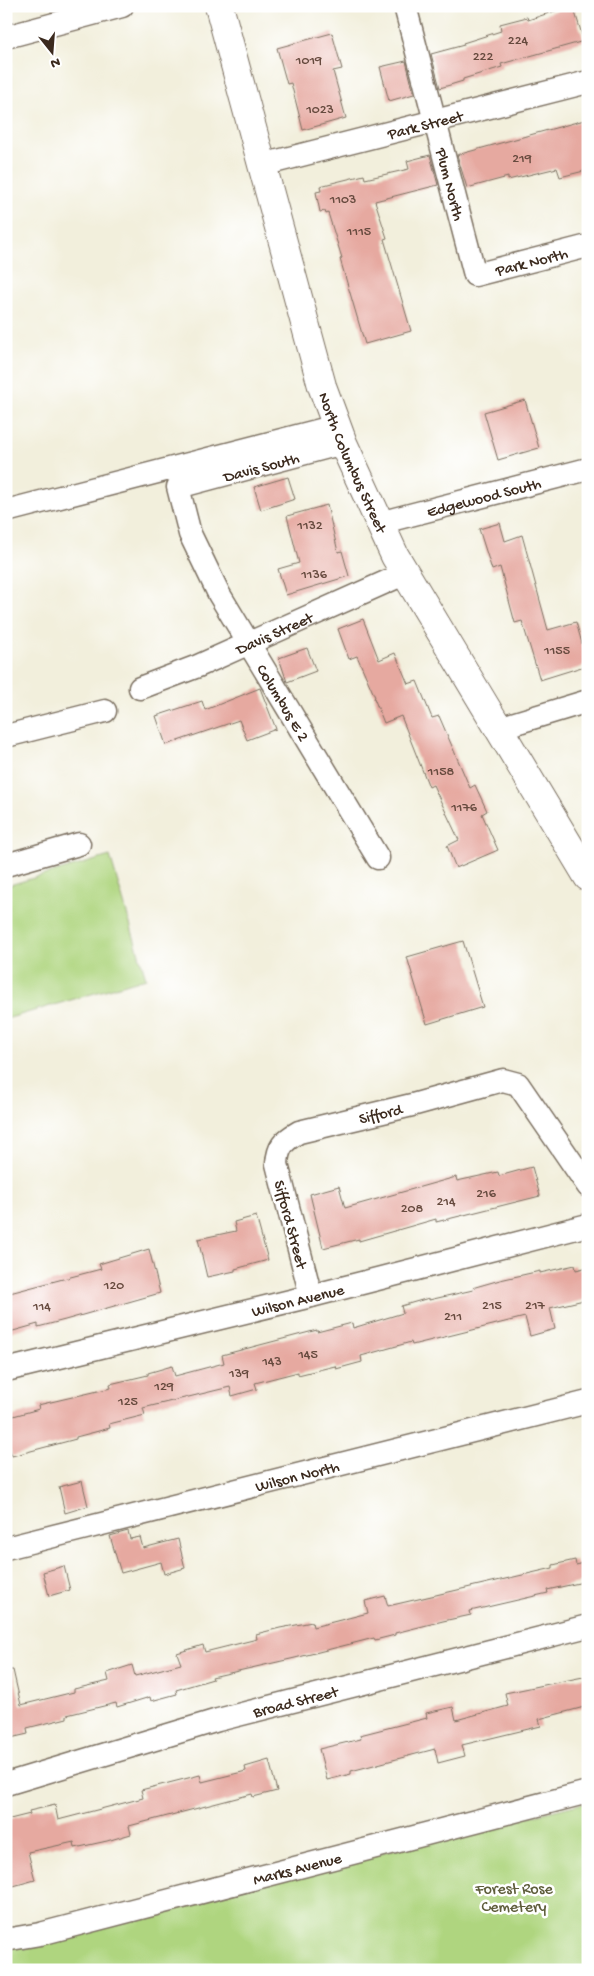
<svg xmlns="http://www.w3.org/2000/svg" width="594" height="1976" viewBox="0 0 594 1976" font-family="'Gochi Hand',sans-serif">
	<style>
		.green { fill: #afd57f; stroke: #75804e }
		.building { fill: #e6a9a0 }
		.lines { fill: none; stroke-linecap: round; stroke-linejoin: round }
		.minor-casing { stroke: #7b6f60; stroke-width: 25 }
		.major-casing { stroke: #7b6f60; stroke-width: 30 }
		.minor { stroke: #fff; stroke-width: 22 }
		.major { stroke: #fff; stroke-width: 28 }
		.labels { text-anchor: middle; stroke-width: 5; stroke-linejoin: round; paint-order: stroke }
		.number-label { font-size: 14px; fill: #664a3e }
		.street-label { font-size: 16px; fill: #3b2a1e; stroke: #fff }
		.park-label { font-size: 16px; fill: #5e5d3b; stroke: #fff }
	</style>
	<rect width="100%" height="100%" fill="#fff"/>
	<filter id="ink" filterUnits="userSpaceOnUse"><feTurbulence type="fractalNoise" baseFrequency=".02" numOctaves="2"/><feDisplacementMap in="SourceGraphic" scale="10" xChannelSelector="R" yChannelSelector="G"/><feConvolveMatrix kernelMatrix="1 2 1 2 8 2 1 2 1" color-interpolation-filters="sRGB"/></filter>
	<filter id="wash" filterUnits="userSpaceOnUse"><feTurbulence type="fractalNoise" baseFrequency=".0096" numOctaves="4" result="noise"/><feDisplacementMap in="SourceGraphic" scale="20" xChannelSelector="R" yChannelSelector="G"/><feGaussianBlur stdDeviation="1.12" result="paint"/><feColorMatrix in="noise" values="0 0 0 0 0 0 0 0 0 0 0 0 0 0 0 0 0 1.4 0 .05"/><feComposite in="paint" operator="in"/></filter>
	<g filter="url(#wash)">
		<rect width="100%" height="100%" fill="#f2efdc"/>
		<g class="green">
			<path d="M110,856L146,978L6,1019V886Z"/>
			<path d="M588,1802V1970H6V1944Z"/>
		</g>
		<g id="blocks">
			<g class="building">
				<path d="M570,6H573L584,41L501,64L502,67L463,79V81L440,88L431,54L464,45L463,43L501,31L500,24L527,17L528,20Z"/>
				<path d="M332,33L342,69L333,71L346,118L303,130L291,83L287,84L277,48Z"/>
				<path d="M406,61L414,94L389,101L380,67Z"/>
				<path d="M588,119V170L560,177L557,168L508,180V177L467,188L457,155Z"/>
				<path d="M430,155L438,185L375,201L387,238L384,239L411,331L365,344L340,259L342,258L328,213L326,214L325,211L320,212L316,192L321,191L320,186L364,175L365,179L409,169L407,161Z"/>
				<path d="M525,400L539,448L498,460L484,412Z"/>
				<path d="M288,477L295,499L261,510L254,487Z"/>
				<path d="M327,505L338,552L342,551L349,576L286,595L278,569L299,563L287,516Z"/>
				<path d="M500,523L505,541L522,535L548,630L576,622L588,665L540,680L522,621L515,623L500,567L492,570L479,529Z"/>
				<path d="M363,619L379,660L395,653L408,684L417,681L432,718L439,716L470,788L475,785L487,811L482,814L498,850L456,868L447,846L459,840L433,785L429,787L401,716L384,723L374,698L375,697L357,656L349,659L338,629Z"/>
				<path d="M307,648L316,671L287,682L279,658Z"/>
				<path d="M260,688L276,729L247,740L239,720L166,745L156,716L202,701L205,710Z"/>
				<path d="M463,941L483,1007L427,1024L407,957Z"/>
				<path d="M532,1167L540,1196L436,1222V1219L359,1241V1239L323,1248L310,1194L339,1186L345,1208L456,1177L457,1181L498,1172L499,1176Z"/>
				<path d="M256,1216L268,1260L235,1269V1271L207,1277L198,1239L236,1231L234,1222Z"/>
				<path d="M149,1249L160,1293L65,1320L38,1327V1324L6,1333V1294L101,1269L99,1264Z"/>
				<path d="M575,1265L576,1270L588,1267V1299L550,1308L555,1329L530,1336L525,1317L412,1345L411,1342L361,1356L362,1362L336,1369L335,1366L298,1375V1372L255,1383L257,1389L232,1396L230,1387L143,1408L145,1415L109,1424L110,1428L76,1437V1439L12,1456L6,1437V1418L39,1409L38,1405L111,1388L110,1384L148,1375V1373L172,1366L175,1376L224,1363L222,1355L317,1330V1332L352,1323L353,1328L403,1313L401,1306L429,1298V1300L473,1290L472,1288L500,1280L540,1271V1273Z"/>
				<path d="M82,1481L88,1506L65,1513L59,1487Z"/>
				<path d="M128,1531L130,1539L140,1537L143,1548L178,1539L185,1568L164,1574L161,1562L121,1573L110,1536Z"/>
				<path d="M575,1560L576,1565L588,1562V1581L547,1590L548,1593L470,1611L471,1615L443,1621L395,1633V1635L375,1640L374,1638L295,1658L212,1677L213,1679L176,1690L177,1694L151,1701L150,1697L117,1707L116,1703L67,1715V1718L27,1728L28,1734L6,1739V1670H13L21,1705L74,1692V1689L109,1681L107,1673L132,1665L135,1676L181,1664L177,1653L203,1645L205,1652L257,1639L256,1634L280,1628L312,1622L313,1627L368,1613L365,1601L385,1596L388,1606L553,1568V1565Z"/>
				<path d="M64,1566L70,1590L49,1596L43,1572Z"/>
				<path d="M588,1676V1706L539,1719L541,1726L462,1745L465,1756L438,1763L435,1749L351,1771V1774L327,1780L319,1749L361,1739L360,1735L427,1718L426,1713L453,1707L456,1720L508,1706L505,1693Z"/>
				<path d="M269,1760L277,1791L253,1797L252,1794L129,1826L131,1834L107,1841L75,1848L74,1842L28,1852L35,1880L6,1888V1820L30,1814L29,1811L55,1805L58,1820L143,1798L141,1790L200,1775L202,1782L246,1771L245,1767Z"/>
			</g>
		</g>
	</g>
	<g filter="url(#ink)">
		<use href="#blocks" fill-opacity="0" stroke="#7b6f60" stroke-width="1"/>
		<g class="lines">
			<g class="minor-casing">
				<g id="minor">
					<path id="s1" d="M405,6L475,275L588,246"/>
					<path d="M6,37L122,6"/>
					<path id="s2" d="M262,165L588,82"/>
					<path id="s3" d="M343,443L178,487L190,534L219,594L378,858"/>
					<path d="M6,511L336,426"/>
					<path id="s4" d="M379,523L588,469"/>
					<path id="s5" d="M140,688L198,666L406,573"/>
					<path d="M499,728L588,701"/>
					<path d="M6,736L105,711"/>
					<path d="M6,865L79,844"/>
					<path id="s6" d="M311,1296L277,1164C278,1147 283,1141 299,1132L412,1105L503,1080L518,1084L588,1186"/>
					<path id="s7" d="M6,1370L311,1296L588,1225"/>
					<path id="s8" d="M6,1548L588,1402"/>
					<path id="s9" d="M6,1784L218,1720L588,1626"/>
					<path id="s10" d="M6,1938L11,1939L40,1934L588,1792"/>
				</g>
			</g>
			<g class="major-casing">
				<g id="major">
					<path id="s11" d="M219,6L322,386L343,443L395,556L588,877"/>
				</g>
			</g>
			<use href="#minor" class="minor"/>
			<use href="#major" class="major"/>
		</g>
	</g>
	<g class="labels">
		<g class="number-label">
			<text x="518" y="44">224</text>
			<text x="483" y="60">222</text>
			<text x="309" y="64">1019</text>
			<text x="320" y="113">1023</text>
			<text x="522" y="162">219</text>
			<text x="343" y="203">1103</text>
			<text x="359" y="235">1115</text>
			<text x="310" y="529">1132</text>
			<text x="314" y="578">1136</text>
			<text x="557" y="654">1155</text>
			<text x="441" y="775">1158</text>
			<text x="464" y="811">1176</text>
			<text x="486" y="1197">216</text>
			<text x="446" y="1205">214</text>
			<text x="412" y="1212">208</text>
			<text x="114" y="1289">120</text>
			<text x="492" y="1309">215</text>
			<text x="535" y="1309">217</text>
			<text x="42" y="1310">114</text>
			<text x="453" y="1320">211</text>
			<text x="308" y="1358">145</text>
			<text x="272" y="1365">143</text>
			<text x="239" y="1377">139</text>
			<text x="164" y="1390">129</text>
			<text x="128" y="1405">125</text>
		</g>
		<g class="street-label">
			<text dy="6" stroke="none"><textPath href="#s2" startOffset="168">Park Street</textPath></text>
			<text dy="6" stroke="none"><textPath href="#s1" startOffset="184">Plum North</textPath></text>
			<text dy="6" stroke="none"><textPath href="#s1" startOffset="336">Park North</textPath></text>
			<text dy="6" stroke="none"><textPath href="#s11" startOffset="476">North Columbus Street</textPath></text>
			<text transform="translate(261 466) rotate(-15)" y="6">Davis South</text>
			<text dy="6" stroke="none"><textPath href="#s4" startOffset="108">Edgewood South</textPath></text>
			<text dy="6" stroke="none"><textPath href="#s5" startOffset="145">Davis Street</textPath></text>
			<text dy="6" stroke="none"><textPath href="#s3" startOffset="412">Columbus E 2</textPath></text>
			<text dy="6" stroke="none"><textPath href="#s6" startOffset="261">Sifford</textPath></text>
			<text transform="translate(292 1224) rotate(75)" y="6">Sifford Street</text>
			<text dy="6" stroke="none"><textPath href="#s7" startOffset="300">Wilson Avenue</textPath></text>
			<text dy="6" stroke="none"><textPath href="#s8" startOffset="300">Wilson North</textPath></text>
			<text dy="6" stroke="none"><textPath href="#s9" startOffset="301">Broad Street</textPath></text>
			<text dy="6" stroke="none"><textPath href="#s10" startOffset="300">Marks Avenue</textPath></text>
		</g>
		<g class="park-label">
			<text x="514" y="1893">Forest Rose<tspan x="514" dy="18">Cemetery</tspan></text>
		</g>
	</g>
	<rect width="594" height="1976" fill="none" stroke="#fff" stroke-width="25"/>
	<g transform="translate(52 52) rotate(163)" stroke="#ffffff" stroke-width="4" paint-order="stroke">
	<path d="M0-4L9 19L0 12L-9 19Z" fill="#3b2a1e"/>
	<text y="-8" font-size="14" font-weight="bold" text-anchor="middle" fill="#3b2a1e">N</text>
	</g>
</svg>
